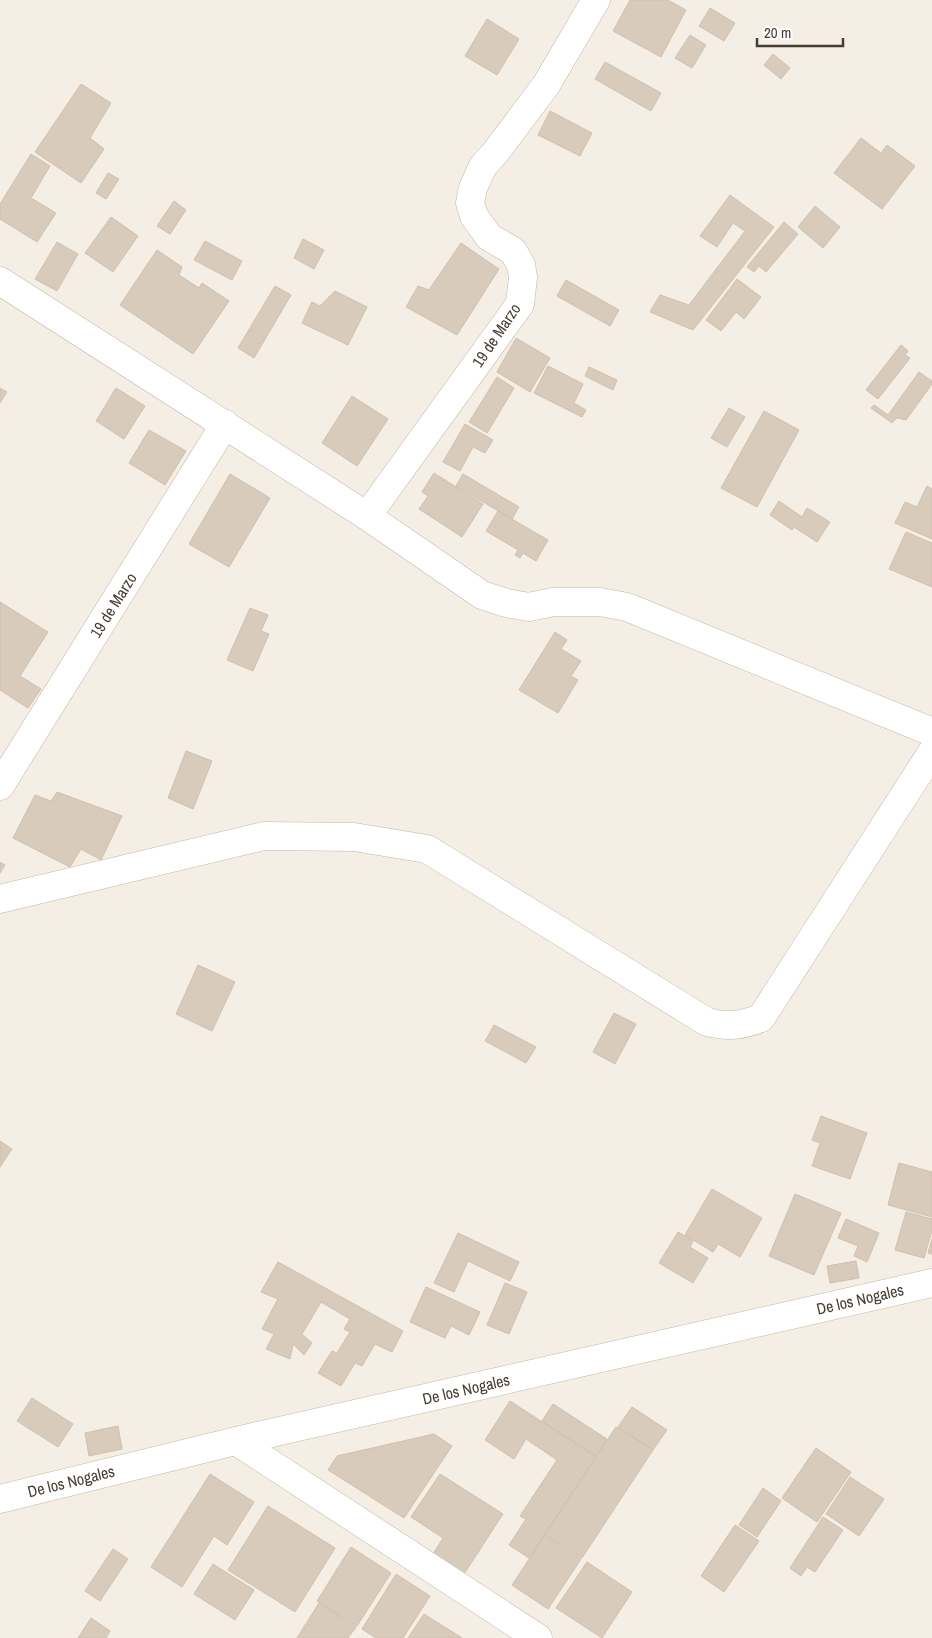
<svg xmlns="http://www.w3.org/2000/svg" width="932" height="1638" viewBox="0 0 932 1638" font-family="'Archivo Narrow',sans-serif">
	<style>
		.building { fill: #d9cbbc; stroke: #d1bfac }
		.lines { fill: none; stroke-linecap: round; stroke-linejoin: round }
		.minor-casing { stroke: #c3b7a9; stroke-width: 29 }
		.minor { stroke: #fff; stroke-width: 28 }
		.labels { text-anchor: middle; stroke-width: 4; stroke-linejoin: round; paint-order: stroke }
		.street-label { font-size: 16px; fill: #463d34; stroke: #fff }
	</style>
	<rect width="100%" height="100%" fill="#f4eee4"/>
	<g class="building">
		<path d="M630,0H668L686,10L661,57L613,31Z"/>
		<path d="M710,8L735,23L724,41L699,26Z"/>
		<path d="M487,19L519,39L497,75L465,56Z"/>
		<path d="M690,35L706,45L692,68L675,58Z"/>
		<path d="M773,54L790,68L781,79L764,65Z"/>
		<path d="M605,62L661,93L651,111L595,79Z"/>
		<path d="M81,84L111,103L90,138L104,149L81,183L35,152Z"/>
		<path d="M550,111L592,133L580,156L538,135Z"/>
		<path d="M861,138L881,153L887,145L915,166L882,209L834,173Z"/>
		<path d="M31,154L50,166L31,198L56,213L37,242L0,219V204Z"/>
		<path d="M108,173L119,179L106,199L96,193Z"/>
		<path d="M730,195L774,227L693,330L650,312L660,295L689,305L745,231L733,223L717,247L700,236Z"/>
		<path d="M174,201L186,210L170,234L157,226Z"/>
		<path d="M815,206L840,227L823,248L798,227Z"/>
		<path d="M111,217L138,236L113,272L85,253Z"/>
		<path d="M784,222L798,234L766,272L759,266L754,272L747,267Z"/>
		<path d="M303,239L324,250L314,269L294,258Z"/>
		<path d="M205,241L242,261L232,280L194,260Z"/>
		<path d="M57,242L78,254L57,291L35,279Z"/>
		<path d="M461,243L499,269L457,335L406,307L418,286L429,290Z"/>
		<path d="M157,250L182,267L179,275L199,288L202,283L229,301L193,354L120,305Z"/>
		<path d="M737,279L761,297L744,319L736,312L721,331L706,320Z"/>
		<path d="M566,280L619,310L610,326L557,296Z"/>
		<path d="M275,286L291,295L254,358L238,348Z"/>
		<path d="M335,291L367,307L348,345L302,323L312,302L320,306Z"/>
		<path d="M516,338L550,358L530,392L497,372Z"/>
		<path d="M901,345L908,351L905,355L910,358L878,399L866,390Z"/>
		<path d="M548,366L583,384L574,403L586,410L582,417L534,393Z"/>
		<path d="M589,367L617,380L613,390L585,376Z"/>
		<path d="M919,372L932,381V384L906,420L897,418L892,423L871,408L874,405L888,415Z"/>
		<path d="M497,377L514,388L487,433L469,422Z"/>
		<path d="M0,388L7,392L0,403Z"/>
		<path d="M116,388L145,406L124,439L96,421Z"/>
		<path d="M352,396L388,419L357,466L322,443Z"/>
		<path d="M729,408L745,417L727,447L711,438Z"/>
		<path d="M764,411L799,430L757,507L721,488Z"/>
		<path d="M465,424L493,440L485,453L473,447L460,471L443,462Z"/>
		<path d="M149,430L186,451L165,485L129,463Z"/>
		<path d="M434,473L483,504L462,537L419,509L428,496L422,492Z"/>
		<path d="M230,474L270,498L229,567L189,544Z"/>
		<path d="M463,474L519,507L512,519L456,486Z"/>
		<path d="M927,486L932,489V539L895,523L905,502L917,507Z"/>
		<path d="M779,501L802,517L807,508L830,522L817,542L794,527L792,530L770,515Z"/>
		<path d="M498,511L548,540L536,561L523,553L520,558L515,555L518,550L486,531Z"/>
		<path d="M906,532L932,543V587L889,569Z"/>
		<path d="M0,602L48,632L20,676L41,689L28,708L0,690Z"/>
		<path d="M250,608L268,615L261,631L269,634L253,671L227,660Z"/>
		<path d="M555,632L567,640L561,649L581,661L571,676L578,680L558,713L519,690Z"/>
		<path d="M186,751L212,761L193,809L168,798Z"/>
		<path d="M57,792L122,816L101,860L81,849L70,867L13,838L35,795L51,801Z"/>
		<path d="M0,862L5,865L0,873Z"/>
		<path d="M198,965L235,982L212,1031L176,1014Z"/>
		<path d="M614,1013L636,1024L615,1064L593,1052Z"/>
		<path d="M494,1025L536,1047L526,1063L485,1041Z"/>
		<path d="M821,1116L867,1133L850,1179L812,1166L820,1143L812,1140Z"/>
		<path d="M0,1141L12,1149L0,1167Z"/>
		<path d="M899,1163L932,1172V1217L888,1205Z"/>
		<path d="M712,1189L762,1218L740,1257L718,1244L713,1252L685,1235Z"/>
		<path d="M795,1194L841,1213L814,1275L769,1256Z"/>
		<path d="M906,1212L932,1219V1230L924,1258L895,1250Z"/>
		<path d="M846,1219L879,1233L867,1262L854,1256L858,1246L838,1238Z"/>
		<path d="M678,1232L693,1241L690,1247L708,1258L693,1283L659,1263Z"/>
		<path d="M458,1233L519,1262L510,1281L468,1261L454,1292L434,1283Z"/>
		<path d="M932,1239V1254L928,1253Z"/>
		<path d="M856,1261L859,1278L830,1283L827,1266Z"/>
		<path d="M278,1262L403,1331L392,1352L375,1344L362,1366L355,1363L341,1386L318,1373L332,1351L337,1353L350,1332L344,1329L350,1319L321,1302L302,1334L312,1343L304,1355L293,1344L290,1359L266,1349L274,1334L262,1329L278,1299L261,1292Z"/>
		<path d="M505,1283L527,1292L509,1334L487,1325Z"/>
		<path d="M426,1287L480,1312L469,1335L451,1326L445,1338L410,1322Z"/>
		<path d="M32,1398L73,1424L58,1447L17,1421Z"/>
		<path d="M510,1401L596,1457L529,1558L509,1545L526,1519L520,1516L557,1460L526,1439L514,1459L485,1440Z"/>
		<path d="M553,1404L607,1439L596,1456L542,1421Z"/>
		<path d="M632,1407L667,1430L653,1450L618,1427Z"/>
		<path d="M118,1426L122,1449L89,1456L85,1433Z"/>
		<path d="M616,1427L653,1450L582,1558L545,1534Z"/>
		<path d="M434,1434L452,1446L404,1518L328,1470L337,1456Z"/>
		<path d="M816,1448L851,1472L817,1522L782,1498Z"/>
		<path d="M210,1474L254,1502L227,1545L214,1536L182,1587L151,1567Z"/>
		<path d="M440,1474L503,1514L464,1574L433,1554L443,1538L411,1517Z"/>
		<path d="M850,1477L884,1499L859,1536L826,1514Z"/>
		<path d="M763,1488L781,1501L757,1537L739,1525Z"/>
		<path d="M268,1506L335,1548L295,1612L228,1570Z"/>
		<path d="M823,1517L843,1530L815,1572L807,1567L801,1576L790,1568Z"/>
		<path d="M735,1525L759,1541L724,1592L701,1576Z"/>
		<path d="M545,1535L581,1559L548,1609L512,1585Z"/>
		<path d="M351,1547L391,1573L357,1626L317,1601Z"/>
		<path d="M113,1549L128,1559L100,1601L85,1591Z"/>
		<path d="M587,1562L632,1592L602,1638L556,1608Z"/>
		<path d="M213,1564L254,1590L235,1620L194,1594Z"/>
		<path d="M396,1574L430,1596L403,1638H376L362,1629Z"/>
		<path d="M319,1603L356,1627L348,1638H297Z"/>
		<path d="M424,1614L462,1638H408Z"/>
		<path d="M91,1618L110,1631L106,1638H78Z"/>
	</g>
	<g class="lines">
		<g class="minor-casing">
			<g id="minor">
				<path d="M0,281L367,516L482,595L506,603L529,607L553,602H600L627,607L932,732"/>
				<path d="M367,516L520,304L523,277L521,265L513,251L489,237L474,216L470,203L473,188L483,166L495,153L546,85L596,0"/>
				<path d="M0,786L225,424"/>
				<path d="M0,899L264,836L354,837L427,849L707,1022C727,1027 741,1026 761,1018L932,752"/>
				<path d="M236,1441L538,1638"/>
				<path d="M0,1499L236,1441L932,1283"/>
			</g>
		</g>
		<use href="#minor" class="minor"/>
	</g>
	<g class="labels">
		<g class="street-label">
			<text transform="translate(496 335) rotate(-56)" y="6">19 de Marzo</text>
			<text transform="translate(113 605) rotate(-58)" y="6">19 de Marzo</text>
			<text transform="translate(860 1299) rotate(-13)" y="6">De los Nogales</text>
			<text transform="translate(466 1389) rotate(-13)" y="6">De los Nogales</text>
			<text transform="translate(71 1481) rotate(-14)" y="6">De los Nogales</text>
		</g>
	</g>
	<path d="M757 38v8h86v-8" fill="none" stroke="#463d34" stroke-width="2.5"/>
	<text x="764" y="38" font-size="15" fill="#463d34" stroke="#ffffff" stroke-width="4" paint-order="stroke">20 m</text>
</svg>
